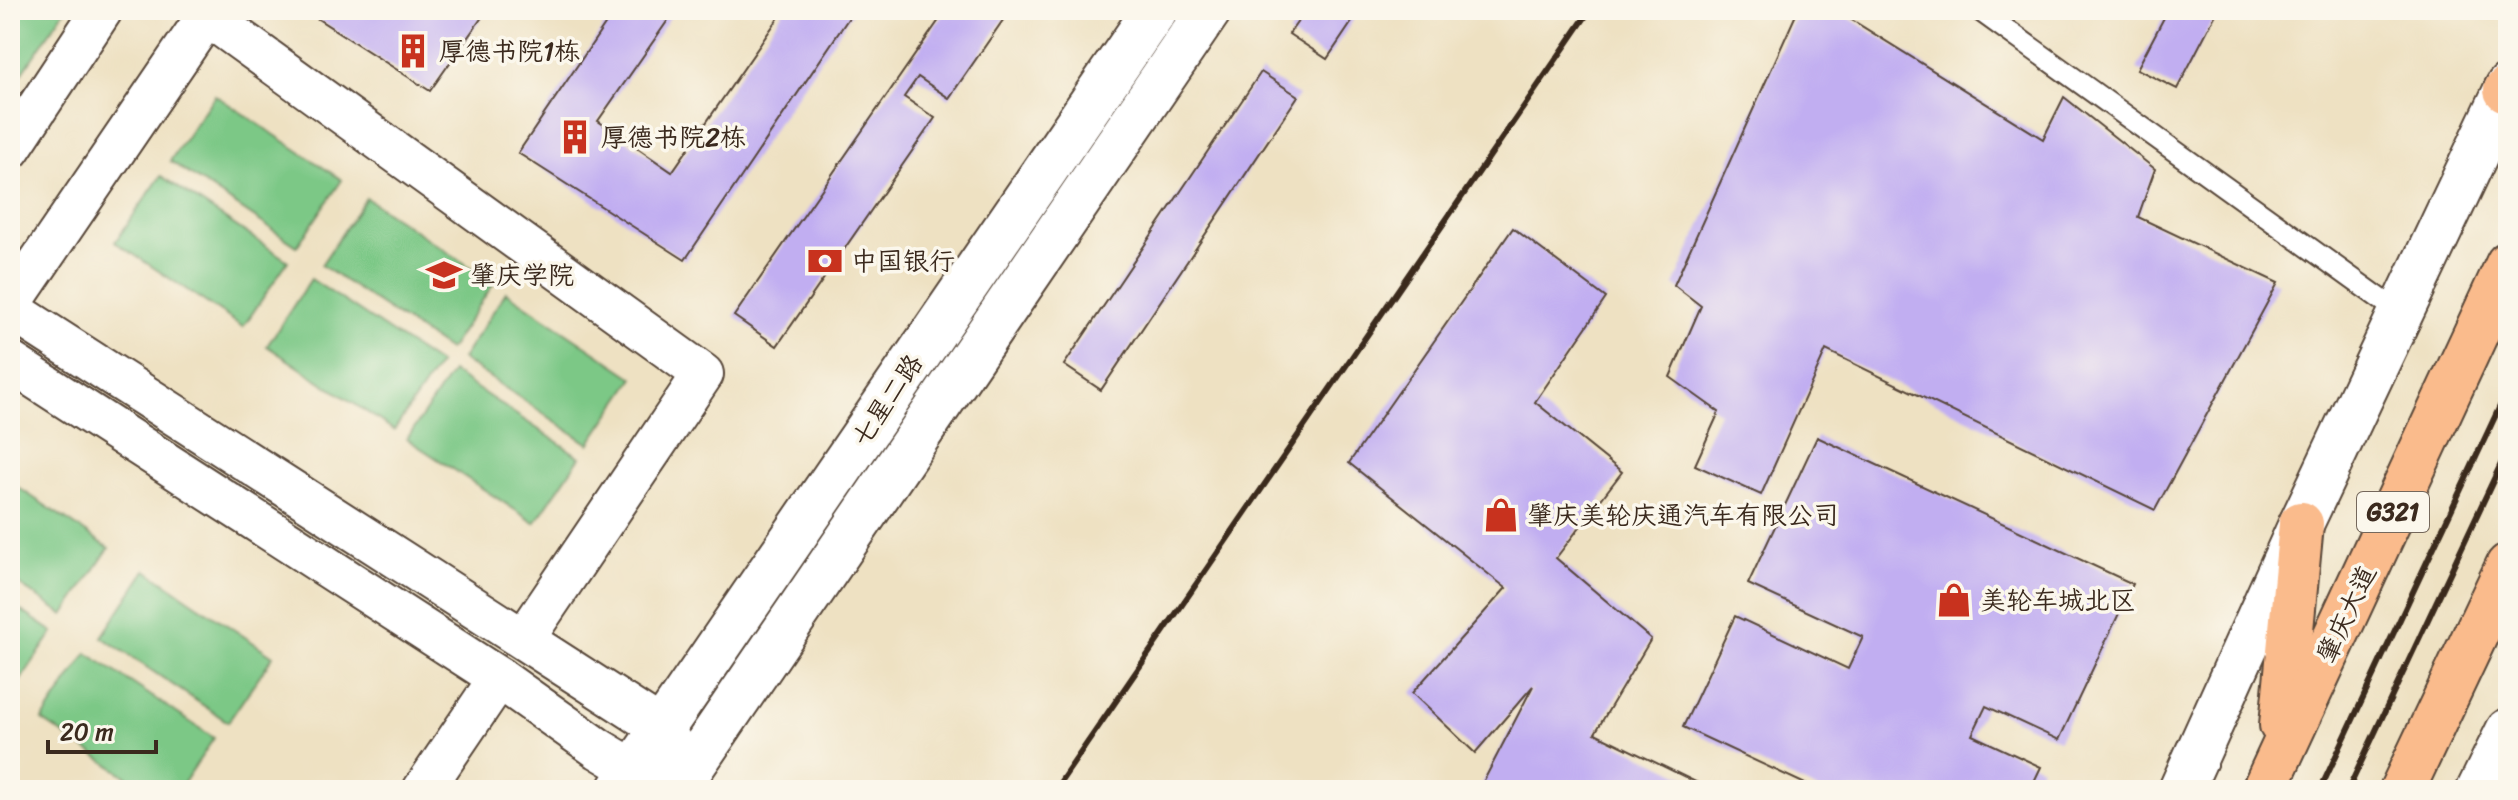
<svg xmlns="http://www.w3.org/2000/svg" width="2518" height="800" viewBox="0 0 2518 800" font-family="Sriracha,'LXGW WenKai TC',sans-serif">
	<style>
		.green { fill: #7cc886; stroke: #5c7952; stroke-width: 2 }
		.building { fill: #c1aef1 }
		.lines { fill: none; stroke-linecap: round; stroke-linejoin: round }
		.service-casing { stroke: #564537; stroke-width: 24 }
		.minor-casing { stroke: #564537; stroke-width: 44 }
		.tertiary-casing { stroke: #564537; stroke-width: 48 }
		.trunk-casing { stroke: #564537; stroke-width: 48 }
		.service { stroke: #fff; stroke-width: 20 }
		.minor { stroke: #fff; stroke-width: 40 }
		.tertiary { stroke: #fff; stroke-width: 44 }
		.trunk { stroke: #fabb8c; stroke-width: 44 }
		.rail { stroke: #3b2a1e; stroke-width: 6 }
		.labels { text-anchor: middle; stroke-width: 7; stroke-linejoin: round; paint-order: stroke }
		.shield { fill: #fbf7ec; stroke: #75685c; stroke-width: 2 }
		.shield-label { font-size: 24px; font-weight: bold; fill: #3b2a1e }
		.poi-label { font-size: 26px; fill: #3b2a1e; stroke: #fbf7ec; text-anchor: start }
		.street-label { font-size: 26px; fill: #3b2a1e; stroke: #fbf7ec }
	</style>
	<rect width="100%" height="100%" fill="#fbf7ec"/>
	<filter id="ink" filterUnits="userSpaceOnUse"><feTurbulence type="fractalNoise" baseFrequency=".0125" numOctaves="2"/><feDisplacementMap in="SourceGraphic" scale="16" xChannelSelector="R" yChannelSelector="G"/><feConvolveMatrix kernelMatrix="1 2 1 2 8 2 1 2 1" color-interpolation-filters="sRGB"/></filter>
	<filter id="wash" filterUnits="userSpaceOnUse"><feTurbulence type="fractalNoise" baseFrequency=".006" numOctaves="4" result="noise"/><feDisplacementMap in="SourceGraphic" scale="32" xChannelSelector="R" yChannelSelector="G"/><feGaussianBlur stdDeviation="1.8" result="paint"/><feColorMatrix in="noise" values="0 0 0 0 0 0 0 0 0 0 0 0 0 0 0 0 0 1.4 0 .05"/><feComposite in="paint" operator="in"/></filter>
	<g filter="url(#wash)">
		<rect width="100%" height="100%" fill="#eee1c2"/>
		<g class="green">
			<path d="M10,10H65L10,91Z"/>
			<path d="M215,95L342,180L297,246L170,161Z"/>
			<path d="M161,176L288,261L243,327L115,242Z"/>
			<path d="M366,198L494,283L449,350L321,265Z"/>
			<path d="M311,279L439,364L394,430L267,346Z"/>
			<path d="M506,292L634,378L589,444L462,359Z"/>
			<path d="M452,372L580,457L535,523L407,439Z"/>
			<path d="M10,482L109,548L64,615L10,578Z"/>
			<path d="M146,570L273,656L228,722L102,637Z"/>
			<path d="M10,603L53,632L10,696Z"/>
			<path d="M87,653L214,738L179,790H147L42,720Z"/>
		</g>
		<g id="blocks">
			<g class="building">
				<path d="M304,10L419,12L487,10L430,91Z"/>
				<path d="M615,10H675L598,121L672,172L784,10H854L685,260L518,153Z"/>
				<path d="M946,10H1010L949,98L918,77L904,97L935,118L777,346L734,316Z"/>
				<path d="M1306,10H1360L1327,59L1289,34Z"/>
				<path d="M1798,10H1846L1844,15L2043,139L2064,97L2155,169L2138,217L2278,283L2155,510L1826,350L1761,495L1695,465L1719,412L1670,377L1701,306L1674,285Z"/>
				<path d="M2168,10H2218L2177,89L2137,69Z"/>
				<path d="M1261,72L1298,96L1101,390L1064,365Z"/>
				<path d="M1513,228L1606,298L1535,402L1622,472L1556,558L1651,639L1595,733L1712,790H1479L1533,686L1475,753L1412,693L1506,588L1349,463Z"/>
				<path d="M1817,437L2133,584L2059,740L1986,706L1972,735L2041,767L2030,790H1818L1683,727L1735,616L1848,669L1863,637L1748,584Z"/>
			</g>
		</g>
	</g>
	<g filter="url(#ink)">
		<use href="#blocks" fill-opacity="0" stroke="#564537" stroke-width="2"/>
		<g class="lines">
			<g class="service-casing">
				<path id="service" d="M1979,10L2400,313"/>
			</g>
			<g class="minor-casing">
				<g id="minor">
					<path d="M199,10L703,374L524,639"/>
					<path d="M10,149L102,10"/>
					<path d="M10,305L211,10"/>
					<path d="M10,309L664,730L688,771"/>
					<path d="M10,362L499,678L599,749L634,770L664,771"/>
					<path d="M423,790L499,678"/>
				</g>
			</g>
			<g class="tertiary-casing">
				<g id="tertiary">
					<path d="M620,790L1155,10"/>
					<path d="M676,790L1209,10"/>
					<path d="M2181,790L2301,524L2508,86"/>
					<path d="M2479,790L2508,731"/>
				</g>
			</g>
			<g class="trunk-casing">
				<g id="trunk">
					<path d="M2506,90L2508,88"/>
					<path d="M2282,725L2301,524"/>
					<path d="M2264,790L2508,264"/>
					<path d="M2402,790L2508,566"/>
				</g>
			</g>
			<use href="#service" class="service"/>
			<use href="#minor" class="minor"/>
			<use href="#tertiary" class="tertiary"/>
			<use href="#trunk" class="trunk"/>
			<g class="rail">
				<path d="M1055,790L1590,10"/>
				<path d="M2320,790L2508,389"/>
				<path d="M2348,790L2508,449"/>
			</g>
		</g>
	</g>
	<defs>
		<g id="building-bare" transform="scale(2.76)"><path d="M-4-6H4V6H1V3H-1V6H-4ZM-2.5-4.3h1.7v1.8h-1.7ZM.8-4.3h1.7v1.8H.8ZM-2.5-1h1.7V.8h-1.7ZM.8-1h1.7V.8H.8Z" fill="#c8321e" stroke="#fbf7ec" stroke-width="2.5" paint-order="stroke"/></g>
		<g id="bank-bare" transform="scale(2.76)"><path d="M-6-4H6V4H-6ZM0-2.3a2.3 2.3 0 1 0 0 4.6a2.3 2.3 0 1 0 0-4.6Z" fill="#c8321e" stroke="#fbf7ec" stroke-width="2.5" paint-order="stroke"/></g>
		<g id="university-bare" transform="scale(2.76)"><path d="M0-5L7-2L0 1L-7-2ZM-4 1L0 2.5L4 1V4Q0 6-4 4Z" fill="#c8321e" stroke="#fbf7ec" stroke-width="2.5" paint-order="stroke"/></g>
		<g id="shop-bare" transform="scale(2.76)"><path d="M-5-2.5h2.3a2.7 3.5 0 0 1 5.4 0H5L5.5 6h-11ZM-1.5-2.5h3a1.5 2.3 0 0 0-3 0Z" fill="#c8321e" stroke="#fbf7ec" stroke-width="2.5" paint-order="stroke"/></g>
	</defs>
	<g fill-rule="evenodd">
		<use href="#building-bare" x="413" y="51"/>
		<use href="#building-bare" x="575" y="137"/>
		<use href="#bank-bare" x="825" y="261"/>
		<use href="#university-bare" x="444" y="275"/>
		<use href="#shop-bare" x="1501" y="515"/>
		<use href="#shop-bare" x="1954" y="600"/>
	</g>
	<g class="labels">
		<rect class="shield" x="2357" y="492" width="72" height="40" rx="6"/>
		<g class="shield-label">
			<text x="2393" y="520">G321</text>
		</g>
		<g class="poi-label">
			<text x="439" y="60">厚德书院1栋</text>
			<text x="601" y="146">厚德书院2栋</text>
			<text x="851" y="270">中国银行</text>
			<text x="470" y="284">肇庆学院</text>
			<text x="1527" y="524">肇庆美轮庆通汽车有限公司</text>
			<text x="1980" y="609">美轮车城北区</text>
		</g>
		<g class="street-label">
			<text transform="translate(887 400) rotate(-56)" y="9">七星二路</text>
			<text transform="translate(2346 614) rotate(-65)" y="9">肇庆大道</text>
		</g>
	</g>
	<rect width="2518" height="800" fill="none" stroke="#fbf7ec" stroke-width="40"/>
	<path d="M48 740v12h108v-12" fill="none" stroke="#3b2a1e" stroke-width="4"/>
	<text x="60" y="740" font-size="24" fill="#3b2a1e" stroke="#fbf7ec" stroke-width="6" paint-order="stroke">20 m</text>
</svg>
